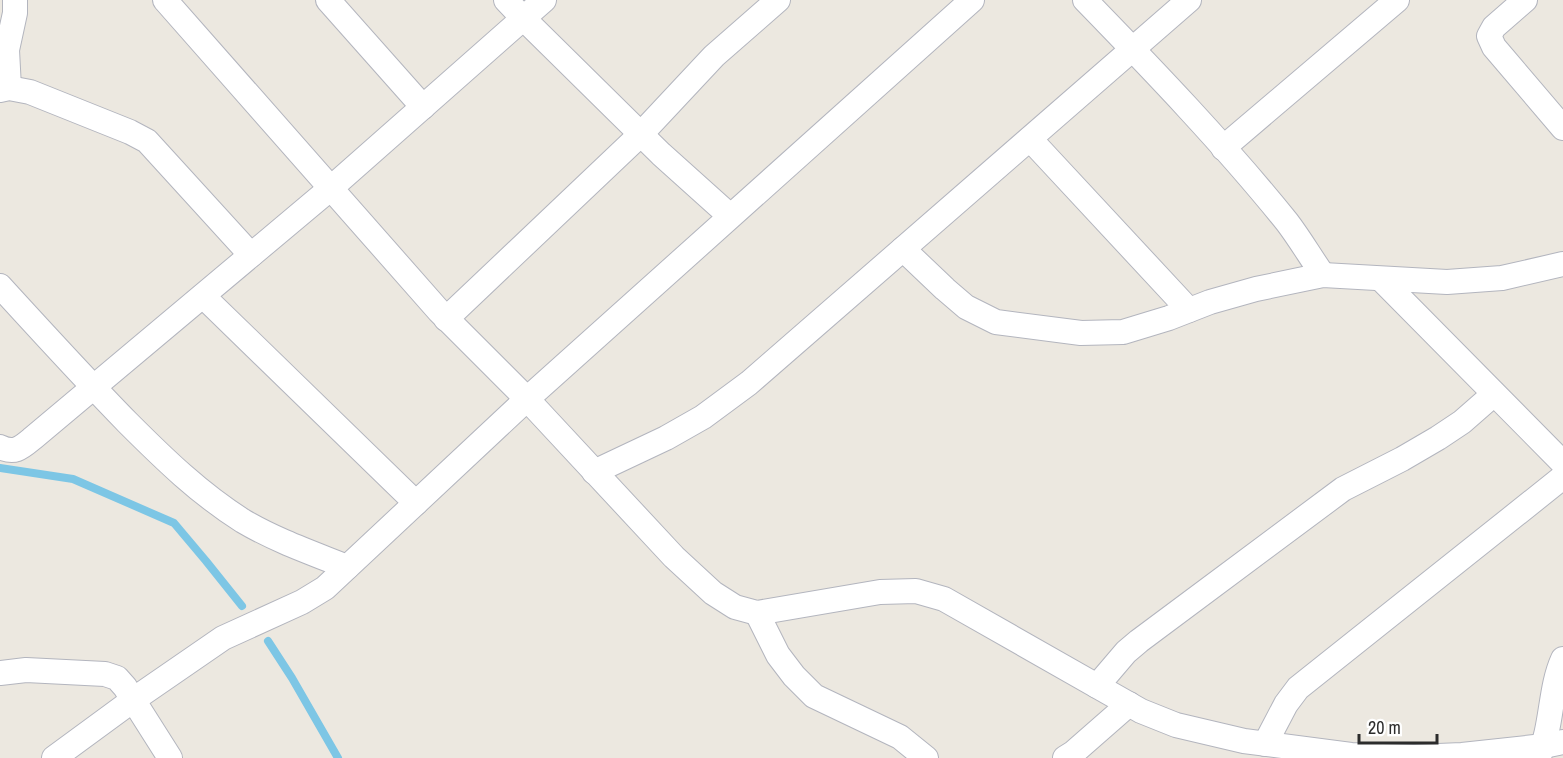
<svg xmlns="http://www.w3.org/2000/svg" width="1563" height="758" viewBox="0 0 1563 758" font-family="'Archivo Narrow',sans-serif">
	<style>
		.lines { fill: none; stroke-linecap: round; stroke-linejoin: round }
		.stream { stroke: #7dc6e5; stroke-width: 8 }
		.minor-casing { stroke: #b3b5be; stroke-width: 26 }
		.minor { stroke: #fff; stroke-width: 24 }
	</style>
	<rect width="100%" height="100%" fill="#ece8e0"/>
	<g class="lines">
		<g class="stream">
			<path d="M0,468L73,479L174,523L206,561L242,606"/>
			<path d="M268,641L292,678L338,758"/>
		</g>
		<g class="minor-casing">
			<g id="minor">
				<path d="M165,0L439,311L527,399L674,557L713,593L735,607L757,613L880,592L916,591L944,599L1141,711L1176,725L1244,741L1351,755L1414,757L1462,755L1544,746L1563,742"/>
				<path d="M328,0L423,107"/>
				<path d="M506,0L523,18L661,154L730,216"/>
				<path d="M1085,0C1154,71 1225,145 1287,222C1300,239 1311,258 1323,275"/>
				<path d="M1525,0L1494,27L1489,36L1494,47L1563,128"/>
				<path d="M9,88L7,50L15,13V0"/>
				<path d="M0,90L9,88L30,92L130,132L147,141L251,255"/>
				<path d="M1030,139L1189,310"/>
				<path d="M1223,148L1397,0"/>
				<path d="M903,249L945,289L966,307L996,322L1081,333L1123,332L1169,318L1210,302L1256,289L1323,275L1447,282L1502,278L1563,264"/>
				<path d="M1381,279L1563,463"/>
				<path d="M0,286C42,332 84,378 128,423C164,459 200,494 243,521C275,540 312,553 347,567"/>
				<path d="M203,296L416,503"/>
				<path d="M446,319L641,134L714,56L778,0"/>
				<path d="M0,447C15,454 21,448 33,438L331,188L544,0"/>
				<path d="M594,472L666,438L703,417L749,383L1189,0"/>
				<path d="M757,613L778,655L794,676L814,696L900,737L926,758"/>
				<path d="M0,673L26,670L105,674L117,678L125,687L170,758"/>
				<path d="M1097,686L1126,652L1139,641L1343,489L1402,459L1438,438L1462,422L1494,394"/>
				<path d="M1265,744L1286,704L1298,688L1563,477"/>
				<path d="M54,758L133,700L223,638L302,602L325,588L527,399L972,0"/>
				<path d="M1065,758L1073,753L1129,704"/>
				<path d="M1538,758C1553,727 1549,690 1563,659"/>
			</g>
		</g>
		<use href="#minor" class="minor"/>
	</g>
	<path d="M1359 734v9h78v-9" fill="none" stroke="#2c2c2c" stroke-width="3"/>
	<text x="1368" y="734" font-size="18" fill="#2c2c2c" stroke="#ffffff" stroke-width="4.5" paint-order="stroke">20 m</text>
</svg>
